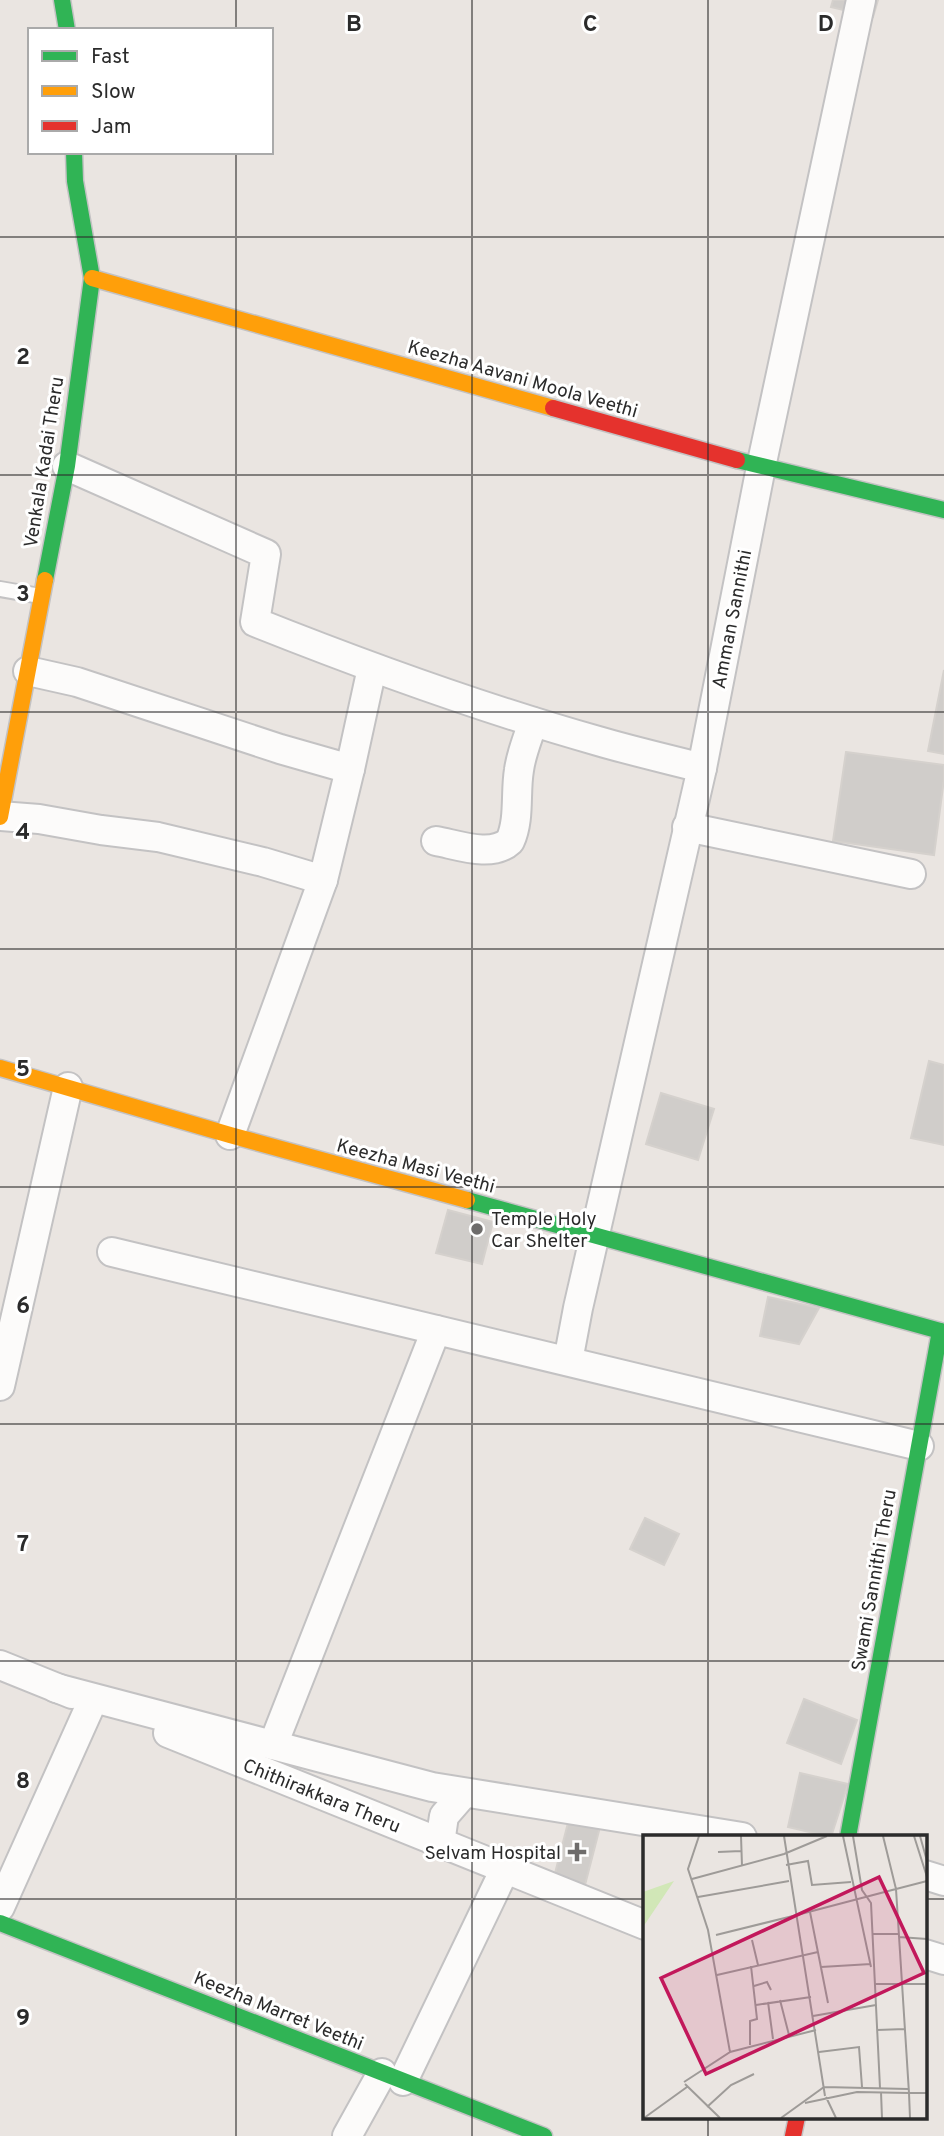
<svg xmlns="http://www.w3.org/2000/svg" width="944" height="2136" viewBox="0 0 944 2136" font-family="Overpass,sans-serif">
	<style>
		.building { fill: #d0cdca; stroke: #d5d1cd; stroke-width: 2 }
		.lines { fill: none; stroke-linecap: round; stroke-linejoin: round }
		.lane-casing { stroke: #c3c2c3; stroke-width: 18 }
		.street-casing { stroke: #c3c2c3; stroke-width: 32 }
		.fast-casing { stroke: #c3c2c3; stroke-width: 19 }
		.slow-casing { stroke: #c3c2c3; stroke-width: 19 }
		.jam-casing { stroke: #c3c2c3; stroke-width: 19 }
		.lane { stroke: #fcfbfa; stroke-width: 14 }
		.street { stroke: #fcfbfa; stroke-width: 28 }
		.fast { stroke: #30b455; stroke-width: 16 }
		.slow { stroke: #ff9f0a; stroke-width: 16 }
		.jam { stroke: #e5322d; stroke-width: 16 }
		.grid { fill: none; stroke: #2b2b2b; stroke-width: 2; stroke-opacity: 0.55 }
		.poi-dot { fill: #6e6c6b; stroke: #fff; stroke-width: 2.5 }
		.labels { text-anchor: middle; stroke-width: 6; stroke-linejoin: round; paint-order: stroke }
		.street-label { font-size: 19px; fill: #2b2b2b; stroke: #fff }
		.poi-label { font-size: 19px; fill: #2b2b2b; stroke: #fff; text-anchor: start }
		.inset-road { fill: none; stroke: #9e9b98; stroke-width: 2 }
		.view { fill: #c2185b; fill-opacity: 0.15; stroke: #c2185b; stroke-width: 3.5 }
		.inset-edge { fill: none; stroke: #2b2b2b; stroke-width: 3.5 }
		.grid-label { font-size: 23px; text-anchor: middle; font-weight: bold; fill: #2b2b2b; stroke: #fff; stroke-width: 6; stroke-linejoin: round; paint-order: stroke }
	</style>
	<rect width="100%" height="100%" fill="#eae5e1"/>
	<g class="building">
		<path d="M833,0H878L873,17L831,7Z"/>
		<path d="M944,670V754L928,751Z"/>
		<path d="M846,752L944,765V779L934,855L833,841Z"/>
		<path d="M929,1061L944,1065V1145L911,1138Z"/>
		<path d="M661,1093L714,1109L698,1160L646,1144Z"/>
		<path d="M448,1210L493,1222L482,1264L436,1253Z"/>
		<path d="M768,1297L819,1308L799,1344L760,1336Z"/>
		<path d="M645,1518L679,1534L664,1565L630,1549Z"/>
		<path d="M804,1699L857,1720L841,1764L787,1743Z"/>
		<path d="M800,1773L848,1784L831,1837L788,1827Z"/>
		<path d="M569,1819L600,1827L585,1885L554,1877Z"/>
	</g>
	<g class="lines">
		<g class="lane-casing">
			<path id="lane" d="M0,589L40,596"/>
		</g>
		<g class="street-casing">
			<g id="street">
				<path d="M67,466L266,554L255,622C368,667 481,708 598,741C632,751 667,759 702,768"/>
				<path d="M28,671L77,682L280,749L350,769"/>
				<path d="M0,816L39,819L101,830L158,837L263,862L323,880"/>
				<path d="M687,827L911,874"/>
				<path d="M436,841C458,845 492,858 510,841C520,819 515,793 519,770C521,754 528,738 533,722"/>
				<path d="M230,1135L323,880L350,769L372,668"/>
				<path d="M112,1252L919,1446"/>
				<path d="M568,1361L578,1308L702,768L761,467L861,0"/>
				<path d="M0,1386L68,1087"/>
				<path d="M0,1665L72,1694"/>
				<path d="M56,1688L432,1787L742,1837"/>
				<path d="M168,1733L645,1925"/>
				<path d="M273,1745L436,1330"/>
				<path d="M440,1843L444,1816L464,1793"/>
				<path d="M925,1875L944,1881"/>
				<path d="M0,1907L92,1702"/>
				<path d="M925,1954L944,1960"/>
				<path d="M403,2081L505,1869"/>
				<path d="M347,2136L382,2073"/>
			</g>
		</g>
		<g class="fast-casing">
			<g id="fast">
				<path d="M62,0L67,30"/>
				<path d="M737,460L944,510"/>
				<path d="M45,580L67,466L92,278L75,181L74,152"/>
				<path d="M467,1200L944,1332"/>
				<path d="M848,1837L940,1331"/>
				<path d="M0,1923L544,2136"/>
			</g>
		</g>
		<g class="slow-casing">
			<g id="slow">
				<path d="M92,278L553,408"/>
				<path d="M0,817L45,580"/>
				<path d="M0,1068L230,1135L467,1200"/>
			</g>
		</g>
		<g class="jam-casing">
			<g id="jam">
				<path d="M553,408L737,460"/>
				<path d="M793,2136L797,2117"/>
			</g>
		</g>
		<use href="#lane" class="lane"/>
		<use href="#street" class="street"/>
		<use href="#fast" class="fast"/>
		<use href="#slow" class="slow"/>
		<use href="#jam" class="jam"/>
	</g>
	<path class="grid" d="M236,0V30M472,0V2136M708,0V1837M236,152V2136M0,237H944M0,475H944M0,712H944M0,949H944M0,1187H944M0,1424H944M0,1661H944M0,1899H645M925,1899H944M708,2117V2136"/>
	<g class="poi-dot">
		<circle cx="477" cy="1229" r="7"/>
		<path d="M573.5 1841.5h7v7h7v7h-7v7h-7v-7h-7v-7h7z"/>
	</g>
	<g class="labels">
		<g class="street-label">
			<text transform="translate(523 378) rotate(16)" y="7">Keezha Aavani Moola Veethi</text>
			<text transform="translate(43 462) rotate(-81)" y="7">Venkala Kadai Theru</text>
			<text transform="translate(731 619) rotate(-79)" y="7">Amman Sannithi</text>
			<text transform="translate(416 1165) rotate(15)" y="7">Keezha Masi Veethi</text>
			<text transform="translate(873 1580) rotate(-80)" y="7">Swami Sannithi Theru</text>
			<text transform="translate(322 1795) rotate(22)" y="7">Chithirakkara Theru</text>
			<text transform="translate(279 2010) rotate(22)" y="7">Keezha Marret Veethi</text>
		</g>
		<g class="poi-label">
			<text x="491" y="1225">Temple Holy<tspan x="491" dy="22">Car Shelter</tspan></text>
			<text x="561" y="1859" text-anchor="end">Selvam Hospital</text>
		</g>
	</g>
	<g transform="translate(643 1835)">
		<rect width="284" height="284" fill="#eae5e1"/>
		<path d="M31,46L0,92V57Z" fill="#d1e7b7"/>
		<path class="inset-road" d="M98,1L99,31M141,1L182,261M200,1L228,132M210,1L219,55L228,68L237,253M271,1L284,42M277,1L284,26M75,17L98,16M143,30L165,26L169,50L208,47M49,44L141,19L184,1M284,46L253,54L266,258H284M55,62L146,46M167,77L185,168M154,80L253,54L240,1M229,99H256M73,100L154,80M256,102L284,104M109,105L115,130M178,132L228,129M74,140L175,117M232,149H284M111,151L124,147L128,155M137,165L146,200M125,167L130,204M113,170L168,162M170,181L233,170M234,195L262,194M107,210V186L114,184L108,131M87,217L173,195M176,217L216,212L219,252M41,247L87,217L65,95L45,34L56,1M42,249L77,283M238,257L239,283M183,262L193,283M162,268L214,257L266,258L267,283M64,272L88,250L111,239M1,283L44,252M138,283L181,252L265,254"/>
		<path class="view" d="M236,42L281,138L63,239L18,143Z"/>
		<rect width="284" height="284" class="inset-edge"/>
	</g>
	<g class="grid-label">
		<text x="354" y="31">B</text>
		<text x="590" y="31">C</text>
		<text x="826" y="31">D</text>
		<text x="23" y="364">2</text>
		<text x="23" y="601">3</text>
		<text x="23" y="839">4</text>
		<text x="23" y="1076">5</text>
		<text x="23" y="1313">6</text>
		<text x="23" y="1551">7</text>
		<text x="23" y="1788">8</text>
		<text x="23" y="2025">9</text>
	</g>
	<rect x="28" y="28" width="245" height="126" fill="#ffffff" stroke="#aaaaaa" stroke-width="2"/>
	<rect x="42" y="51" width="35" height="10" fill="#30b455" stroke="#aaaaaa" stroke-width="2"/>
	<text x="91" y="63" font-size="21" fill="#2b2b2b">Fast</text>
	<rect x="42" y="86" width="35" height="10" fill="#ff9f0a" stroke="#aaaaaa" stroke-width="2"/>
	<text x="91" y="98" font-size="21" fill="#2b2b2b">Slow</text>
	<rect x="42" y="121" width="35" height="10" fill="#e5322d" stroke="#aaaaaa" stroke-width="2"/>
	<text x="91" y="133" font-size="21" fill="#2b2b2b">Jam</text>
</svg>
